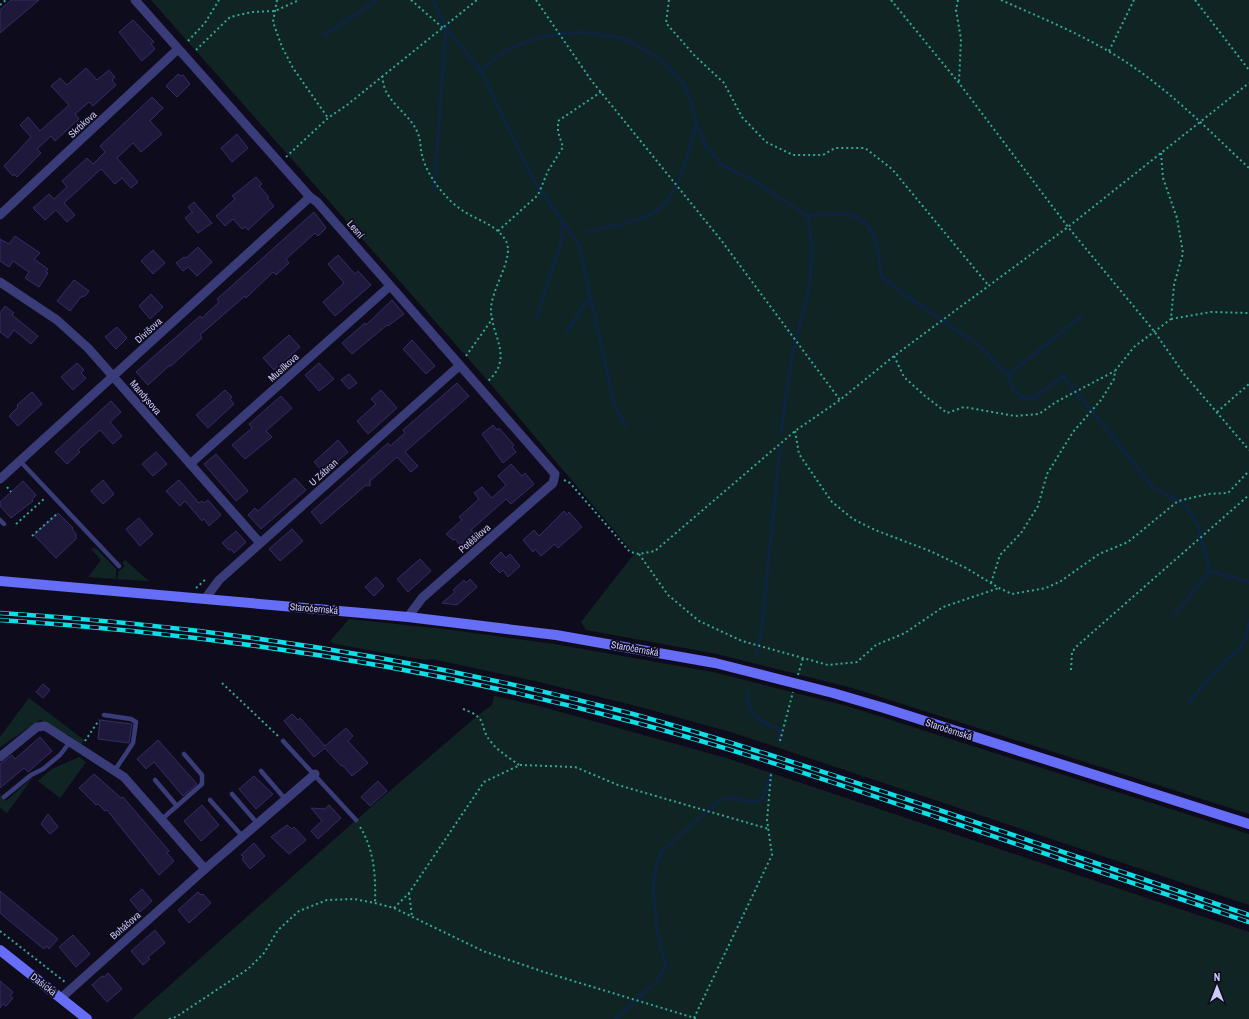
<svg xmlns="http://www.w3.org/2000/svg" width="1249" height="1019" viewBox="0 0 1249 1019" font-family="'Archivo Narrow',sans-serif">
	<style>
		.green { fill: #102523 }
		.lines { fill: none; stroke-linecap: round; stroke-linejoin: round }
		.stream { stroke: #0e243e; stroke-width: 3.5 }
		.building { fill: #1e193b; stroke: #342c66 }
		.path { stroke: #33a797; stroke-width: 2; stroke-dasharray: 2 3; stroke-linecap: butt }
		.service { stroke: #393c78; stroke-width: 4.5 }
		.minor { stroke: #393c78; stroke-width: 9 }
		.secondary { stroke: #666df7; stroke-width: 10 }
		.rail-casing { stroke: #0ce0e6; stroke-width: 4.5 }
		.rail { stroke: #0e0c1c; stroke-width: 3; stroke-dasharray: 9; stroke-linecap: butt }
		.labels { text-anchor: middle; stroke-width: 3.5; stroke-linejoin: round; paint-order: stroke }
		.street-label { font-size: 10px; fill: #ccc9fc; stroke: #0e0c1c }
	</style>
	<rect width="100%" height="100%" fill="#0e0c1c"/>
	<g class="green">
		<path d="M151,0H1249V814L852,688L717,654L586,630L581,622L634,554L488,381Z"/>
		<path d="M93,548L97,549L116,569V579L88,577L101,560L91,549Z"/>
		<path d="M125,560L149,581L117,579L119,571L125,566L122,563Z"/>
		<path d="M349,619L452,630L554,644L713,672L847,706L1224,826L1249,834V905L734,733L644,708L535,681L432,659L425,660L335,644L330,641Z"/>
		<path d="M494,696L539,706L726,758L1249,932V1019H132L356,820L476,717L492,705Z"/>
		<path d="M29,698L84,740L80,747L70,736L40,720L0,747V737Z"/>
		<path d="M79,757L86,762L60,798L38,781L52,769Z"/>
		<path d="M33,777L7,813L0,808V794L6,801Z"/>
	</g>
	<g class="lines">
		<g class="stream">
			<path d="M433,0L446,28L481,71L533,179L579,245L614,404L626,426"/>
			<path d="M324,35L377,0"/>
			<path d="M481,71L507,49L543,36L583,32L623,38L662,60L682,82L691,101L696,125L706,146L723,166L748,177L808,216L812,249L810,284L792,356L781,432"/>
			<path d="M434,190L446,28"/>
			<path d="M808,216C839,214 865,206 876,243C879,254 879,266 882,277L905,295L980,346L1008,375L1014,390L1024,398H1034L1063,376L1153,487L1186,506L1198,526L1210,571L1249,582"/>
			<path d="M587,232C607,227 630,224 649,215C679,202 688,153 696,125"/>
			<path d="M537,316L562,239V221"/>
			<path d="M566,332L591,296"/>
			<path d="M1008,375L1083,315"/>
			<path d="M1173,617L1210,571"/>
			<path d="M756,655L761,635L780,448"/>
			<path d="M747,691C749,719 755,719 780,729V741"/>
			<path d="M1189,702L1227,659L1239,651L1245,640L1249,621"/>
			<path d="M616,1019L656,982L666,967L657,930L653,889L656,865L661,852L720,800C735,794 749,806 762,799L771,774"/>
		</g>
	</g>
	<g class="building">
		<path d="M11,0H39L0,33V10Z"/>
		<path d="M133,20L154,42L151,44L155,49L142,61L119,32Z"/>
		<path d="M86,68L97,80L109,70L115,77L112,80L116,85L93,106L89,102L75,114L79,119L55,141L51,136L37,149L41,153L17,177L14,174L13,176L4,166L31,137L20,125L28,117L40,131L69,105L51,86L60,78L67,85Z"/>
		<path d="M178,74L181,76L183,75L190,84L177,97L166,86Z"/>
		<path d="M152,97L163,108L150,121L162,134L141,152L133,143L117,158L138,182L131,188L122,178L115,184L101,169L64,203L75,215L67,222L56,210L45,220L33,208L49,194L54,199L67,187L62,181L87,158L93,164L105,152L100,146Z"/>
		<path d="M237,134L248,148L232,162L221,148Z"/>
		<path d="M256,177L262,184L259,186L269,197L267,198L274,206L248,230L245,227L242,229L233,219L225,226L216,216L235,199L232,196Z"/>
		<path d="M194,202L212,223L198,233L185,218L192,212L193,213L188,207Z"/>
		<path d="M314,212L326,228L318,236L315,233L286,259L289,263L276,275L273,272L246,298L245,296L200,335L202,338L183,355L171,366L170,365L148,385L136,372L200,316L202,318L219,302L217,299Z"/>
		<path d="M15,236L40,253L34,259L48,269L46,272L48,273L39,287L25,278L29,272L13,261L9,267L0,261V239L9,244Z"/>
		<path d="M198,247L212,262L197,276L188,267L183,271L176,263L184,257L186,258Z"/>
		<path d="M153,250L165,263L153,274L141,261Z"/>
		<path d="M338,255L355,274L358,271L371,285L335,316L323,302L344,283L328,264Z"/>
		<path d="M74,280L89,291L85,296L81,297L70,311L57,301Z"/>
		<path d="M151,294L163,307L150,319L139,306Z"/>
		<path d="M392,300L404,314L388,326L387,325L352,354L342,343L365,323L366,325Z"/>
		<path d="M5,306L14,313L12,315L38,336L31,344L14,330L8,338L0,332V313Z"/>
		<path d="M117,327L127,338L116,349L105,337Z"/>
		<path d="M289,335L300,347L274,370L263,358Z"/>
		<path d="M412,340L435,366L426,374L403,349Z"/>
		<path d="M77,363L84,370L81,373L86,378L73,390L61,377Z"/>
		<path d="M319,363L334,379L319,391L305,375Z"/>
		<path d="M349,374L357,383L349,389L341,380Z"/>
		<path d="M457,383L469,396L405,452L418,466L411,472L397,457L370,481V486L366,485L321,524L311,512L388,443L390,446L405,433L403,430Z"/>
		<path d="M225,390L232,397L230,399L234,404L208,428L196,415Z"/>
		<path d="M381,390L397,408L368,434L357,421L376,404L371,399Z"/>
		<path d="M32,392L42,404L18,426L9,416L18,407L17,405Z"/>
		<path d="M281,396L292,408L266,431L272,437L245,459L232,445L252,428L249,424Z"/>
		<path d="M111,401L121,412L110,422L122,436L113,444L100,430L78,450L80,452L67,464L55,452Z"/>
		<path d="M493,425L497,430L499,428L514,445L512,447L516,452L503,463L482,434Z"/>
		<path d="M338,440L348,452L324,473L314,462Z"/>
		<path d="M156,452L167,464L153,476L142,464Z"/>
		<path d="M216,454L248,491L236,501L204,464Z"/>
		<path d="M511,464L522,476L525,473L534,484L511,504L506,499L471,530L474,533L460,545L455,539L453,540L446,534L462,520L459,517L479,499L474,493L482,487L492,498L506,485L498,476Z"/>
		<path d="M295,478L306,490L261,529L248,515L255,508L258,511Z"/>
		<path d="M103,480L114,494L103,504L91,491Z"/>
		<path d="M179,480L199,503L202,501L204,503L208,500L221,515L209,526L204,519L202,521L185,501L180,506L166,491Z"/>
		<path d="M23,481L36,495L32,500L33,501L11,518L0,506V502Z"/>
		<path d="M564,511L567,515L569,512L582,527L558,548L555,544L541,556L535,549L533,552L523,540L534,530L539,536Z"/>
		<path d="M58,513L73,528L72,529L76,534V539L56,558L34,535Z"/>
		<path d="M139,518L153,534L140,546L126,529Z"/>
		<path d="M292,529L303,541L280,561L269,549Z"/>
		<path d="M236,531L246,542L234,553L231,549L229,550L222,543Z"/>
		<path d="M501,552L506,558L510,554L520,566L508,577L503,570L500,573L490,563Z"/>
		<path d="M420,559L431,571L408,592L397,579Z"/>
		<path d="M376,577L384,586L374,596L365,587Z"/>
		<path d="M470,579L477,587L457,605L442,603L455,592L453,590L464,580L466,583Z"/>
		<path d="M43,684L50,690L43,698L36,692Z"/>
		<path d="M292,714L298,720L300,718L325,746L346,728L353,736L348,741L368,763L352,776L342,765L341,766L325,748L314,757L284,721Z"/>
		<path d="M100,720L132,724L129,743L98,739Z"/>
		<path d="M40,737L52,751L28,772L24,768L0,788V764L12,755L15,759Z"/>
		<path d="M158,740L197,784L183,796L154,762L146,769L137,759Z"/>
		<path d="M94,774L121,798L123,797L169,851L167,853L174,861L159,875L107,810L105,811L98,804L96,805L79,788Z"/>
		<path d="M254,776L273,794L256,809L239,789Z"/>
		<path d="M378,781L387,791L370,806L361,797Z"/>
		<path d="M202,805L219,825L201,841L184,821Z"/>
		<path d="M329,805L341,818L318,839L311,831L322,821L311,808L325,809Z"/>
		<path d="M48,814L58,827L50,834L41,824Z"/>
		<path d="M287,825L292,829L294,827L306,840L289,854L271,837Z"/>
		<path d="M254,843L265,856L250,869L242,859L244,857L241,855Z"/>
		<path d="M142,889L152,901L140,912L130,900Z"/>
		<path d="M0,891L58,939L49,949L47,946L44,949L0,913Z"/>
		<path d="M198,892L201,895L203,894L211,903L189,923L178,910Z"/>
		<path d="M155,930L165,943L148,957L150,959L143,965L131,951Z"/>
		<path d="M73,935L90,954L76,967L59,947Z"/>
		<path d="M108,973L122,989L107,1002L92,985L102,976L104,977Z"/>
		<path d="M0,981L13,992L10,996L13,998L6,1006L3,1004L0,1008Z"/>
	</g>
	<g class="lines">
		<g class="path">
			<path d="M277,0L273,22L282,47L293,68L328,118"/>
			<path d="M411,0L443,28"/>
			<path d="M536,0L591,80L721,240L840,400"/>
			<path d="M669,0L666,23L694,55L724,83L742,117L766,142L793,155H823L835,148H865L892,169L989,286"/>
			<path d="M891,0L959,83L1068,227L1154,331L1184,374L1249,450"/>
			<path d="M958,0L956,10L961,39L959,82"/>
			<path d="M1001,0C1037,16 1074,31 1108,51C1161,81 1205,127 1249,168"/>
			<path d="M1195,0L1249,70"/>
			<path d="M0,5L6,0"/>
			<path d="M188,41L205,23L219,0"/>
			<path d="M196,50L230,17L252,12L275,11L299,0"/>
			<path d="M1109,51L1134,0"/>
			<path d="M382,76C383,81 384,89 387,93C395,108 412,117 418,134C421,140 420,148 422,155C425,169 436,186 446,196C451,202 458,208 465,212C479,221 497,225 506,241C515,258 490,290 491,311C492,337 514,358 488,381"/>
			<path d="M286,157L328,118L347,105L477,0"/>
			<path d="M498,231L538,195L548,171L563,147L558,132V121L601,92"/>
			<path d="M1171,319L1211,312L1249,313"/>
			<path d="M466,356L493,318"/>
			<path d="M894,356L904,377L925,396L947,413L964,407L1015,416L1039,414L1056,402L1115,371"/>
			<path d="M1217,412L1249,384"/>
			<path d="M795,431L799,454L832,502L853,519L875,530L930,551L966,568L999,588L1012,594L1046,588L1061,581L1099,554L1128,542L1178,501L1208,494L1228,493L1249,471"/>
			<path d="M564,480L570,483L630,552L639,554L655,551L795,431L840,400L894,356L1068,227L1249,83"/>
			<path d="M7,487L11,492"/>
			<path d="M16,524L45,498"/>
			<path d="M32,536L58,513"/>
			<path d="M639,554L668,595L699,621L742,641L828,665L857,662L876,645L905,633L943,607L999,588"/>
			<path d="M991,583L1000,555L1021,533L1038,506L1047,474L1073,432L1101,400L1114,379L1115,371L1134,347L1171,319L1174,285L1183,253L1177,218L1163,178L1161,153"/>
			<path d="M196,588L206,579"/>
			<path d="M1071,670L1072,652L1077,646L1249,495"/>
			<path d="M798,675L803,658"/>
			<path d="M222,683L278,736"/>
			<path d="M463,709C491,719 477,727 492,743C499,752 510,758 519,765"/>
			<path d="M85,741L99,720"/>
			<path d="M780,741L793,692"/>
			<path d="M360,827C374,849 376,876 375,903"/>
			<path d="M409,893L412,917"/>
			<path d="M394,908L409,893L484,782L520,765L575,767L618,785L769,829"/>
			<path d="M0,931L65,982"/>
			<path d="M694,1018L772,855L767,820L771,774"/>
			<path d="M169,1019L176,1017L248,969L264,953L278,930L299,911L327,900L354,899L375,903L394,908L483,951L547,973L698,1019"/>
		</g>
		<g class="service">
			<path d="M20,461L119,566"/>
			<path d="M0,520L4,524"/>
			<path d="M104,715L131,719L136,722L133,743L115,770"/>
			<path d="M283,741L356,820"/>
			<path d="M261,771L286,800"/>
			<path d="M155,780L177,806"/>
			<path d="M232,794L258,824"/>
			<path d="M4,797L31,775L43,769L60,755L70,742"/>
			<path d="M210,800L243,837"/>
			<path d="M162,819L202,784V775L184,754"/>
		</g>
		<g class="minor">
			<path d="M135,0L310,197L317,202L555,474L553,483L422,598L408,617"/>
			<path d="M0,215L178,49"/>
			<path d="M0,282L57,320L88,348L260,543"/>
			<path d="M190,464L390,286"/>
			<path d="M0,479L310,197"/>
			<path d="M205,599L219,580L459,366"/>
			<path d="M0,757L37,727L45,726L124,777L205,869"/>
			<path d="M61,998L205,869L315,774"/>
		</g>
		<g class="secondary">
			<path d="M0,581L408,617L556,635L715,663L833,693L884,708L1249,824"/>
			<path d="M0,950L87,1019"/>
		</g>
		<g class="rail-casing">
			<g id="rail">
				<path d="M0,613C213,626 426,659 633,714C737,743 839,777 942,811C1044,846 1147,880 1249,915"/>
				<path d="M0,620C214,634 426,666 633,722C735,749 835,783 936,817C1040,852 1145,887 1249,922"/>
			</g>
		</g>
		<use href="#rail" class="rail"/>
	</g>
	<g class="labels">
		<g class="street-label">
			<text transform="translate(82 124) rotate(-43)" y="4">Skrbkova</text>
			<text transform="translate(356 229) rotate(49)" y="4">Lesní</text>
			<text transform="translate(148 330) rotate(-42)" y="4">Divišova</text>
			<text transform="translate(283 367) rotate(-42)" y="4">Musílkova</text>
			<text transform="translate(146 397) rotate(49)" y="4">Mandysova</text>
			<text transform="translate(323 472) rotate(-42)" y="4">U Zábran</text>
			<text transform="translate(474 538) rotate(-41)" y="4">Potěšilova</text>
			<text transform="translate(314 608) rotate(5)" y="4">Staročernská</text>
			<text transform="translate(635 648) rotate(10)" y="4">Staročernská</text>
			<text transform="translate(949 729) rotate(18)" y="4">Staročernská</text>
			<text transform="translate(125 925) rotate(-41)" y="4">Boháčova</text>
			<text transform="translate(44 984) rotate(38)" y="4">Dašická</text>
		</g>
	</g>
	<g transform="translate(1217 987)" stroke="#0e0c1c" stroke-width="3" paint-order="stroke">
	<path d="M0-3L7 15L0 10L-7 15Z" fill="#ccc9fc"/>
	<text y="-6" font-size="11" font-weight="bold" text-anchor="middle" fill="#ccc9fc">N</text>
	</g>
</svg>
